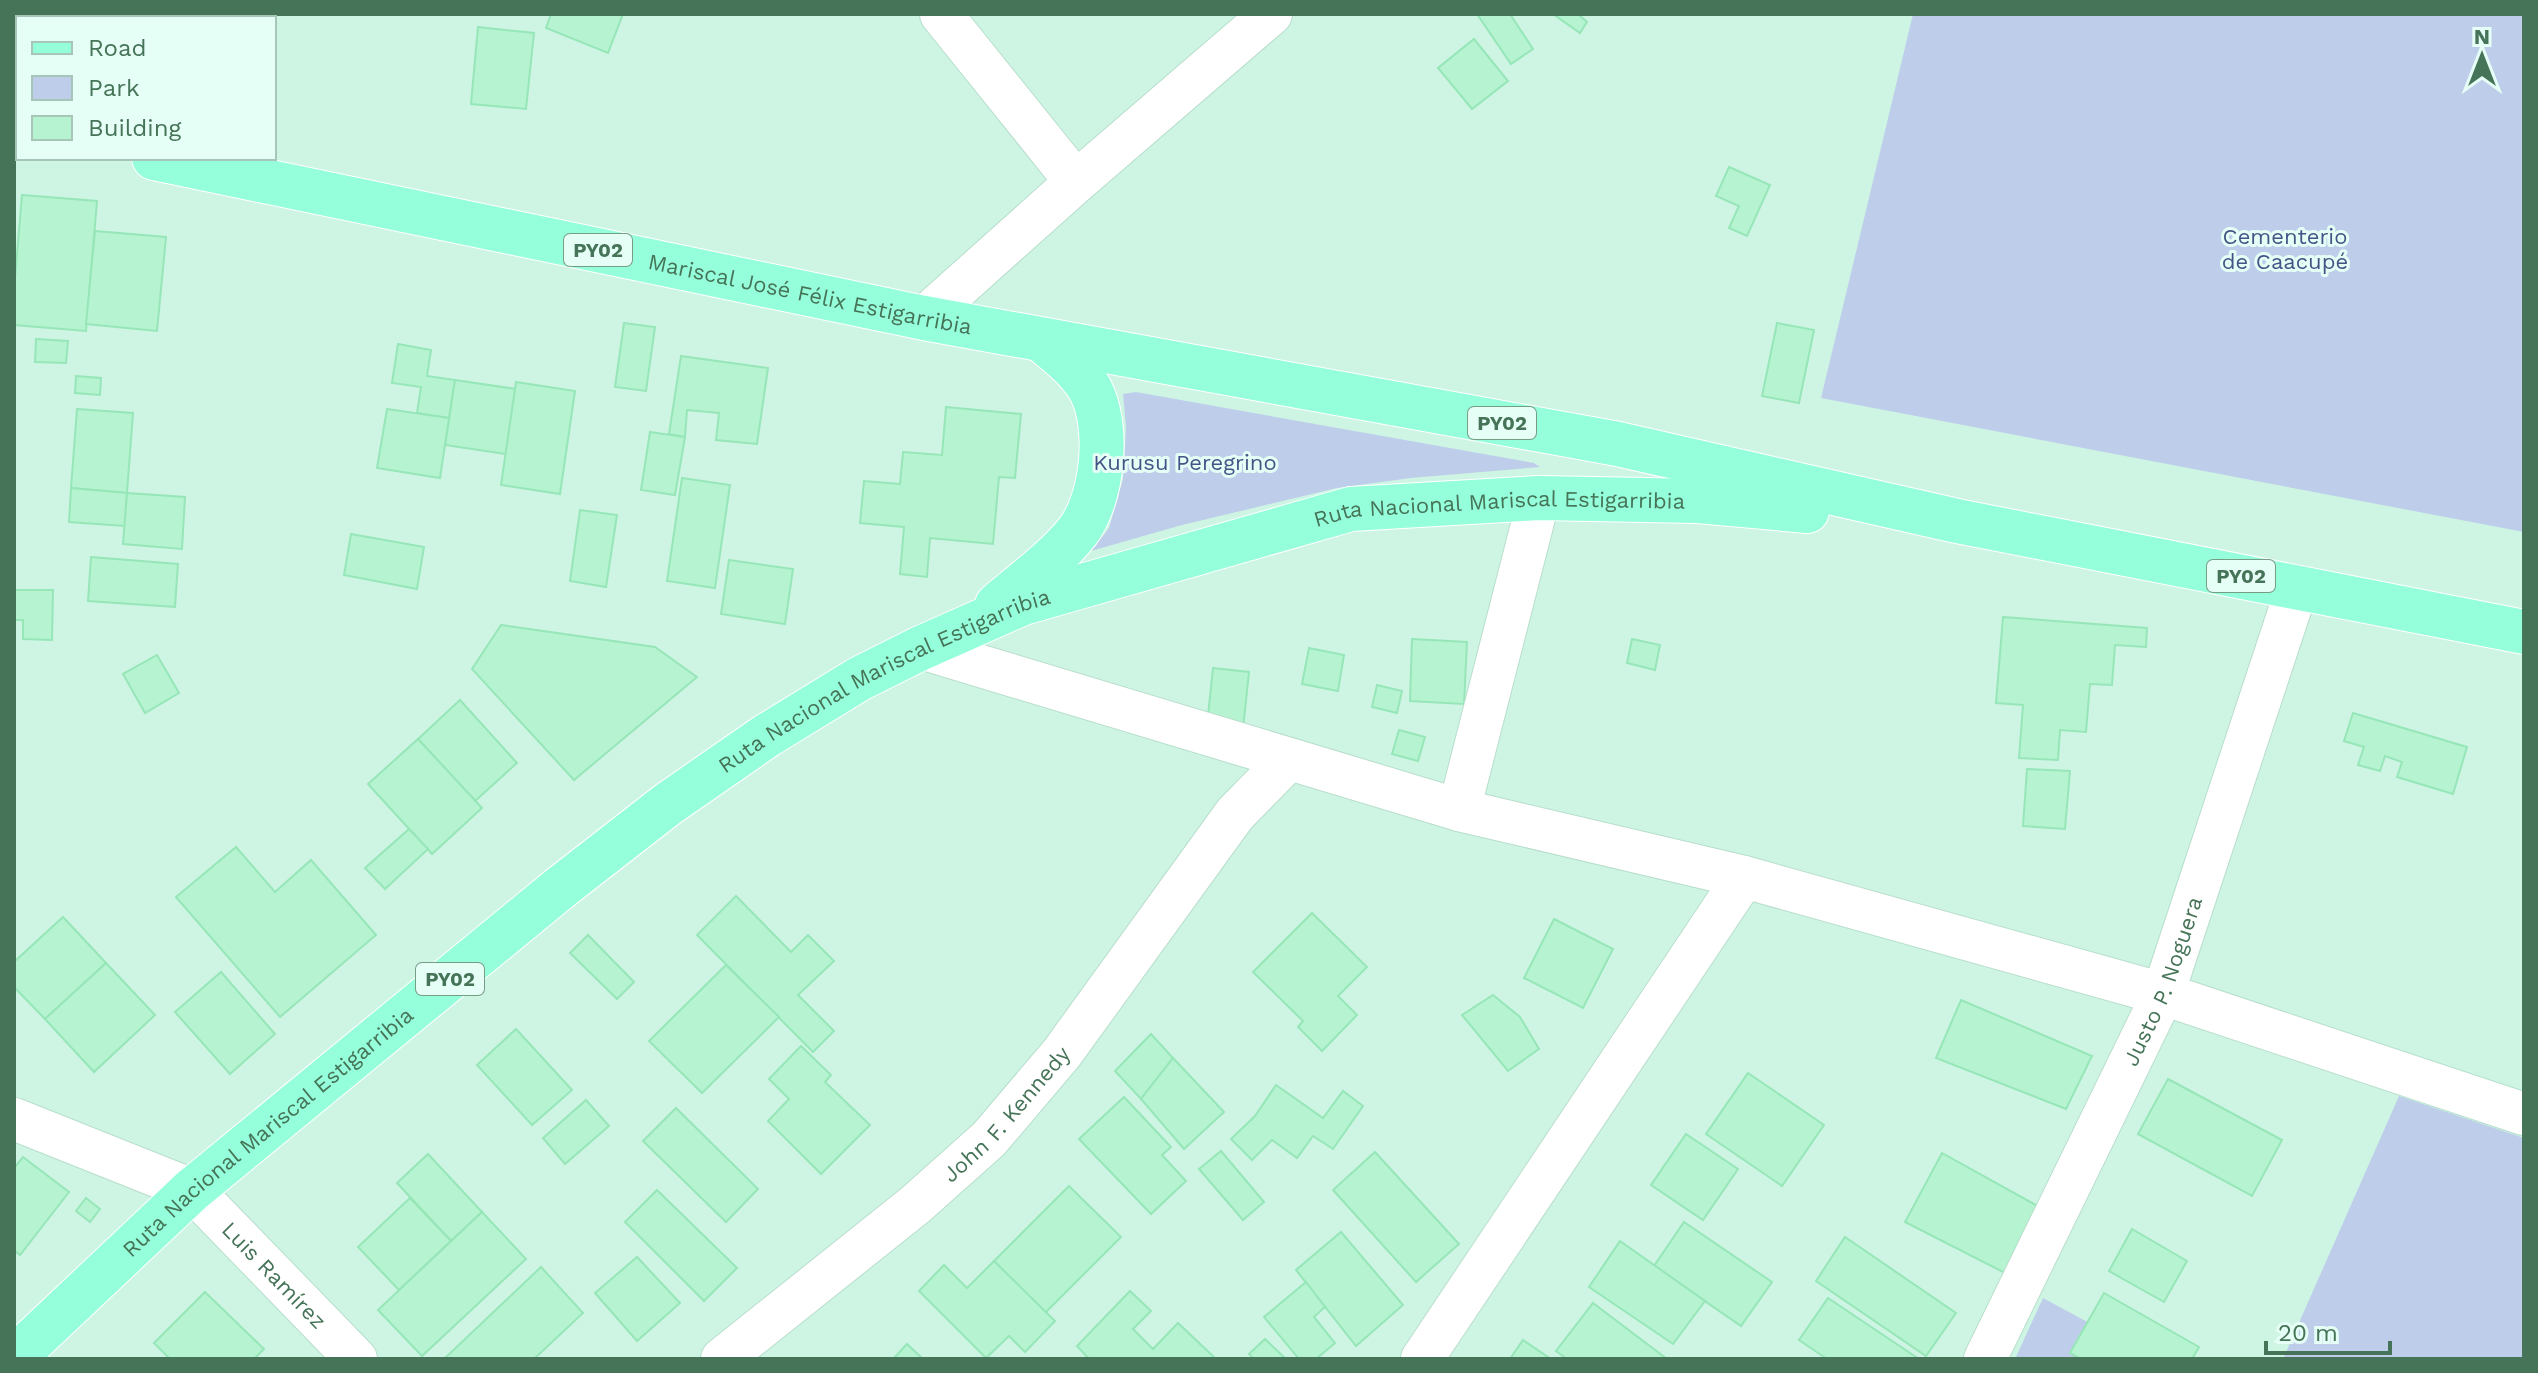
<svg xmlns="http://www.w3.org/2000/svg" width="2538" height="1373" viewBox="0 0 2538 1373" font-family="'Work Sans',sans-serif">
	<style>
		.residential { fill: #cef5e4; fill-rule: evenodd }
		.green { fill: #beceea }
		.building { fill: #b6f3d1; stroke: #96e6b8; stroke-width: 2 }
		.lines { fill: none; stroke-linecap: round; stroke-linejoin: round }
		.minor-casing { stroke: #b8decc; stroke-width: 44 }
		.major-casing { stroke: #fff; stroke-width: 46 }
		.minor { stroke: #fff; stroke-width: 42 }
		.major { stroke: #95fedb; stroke-width: 44 }
		.labels { text-anchor: middle; stroke-width: 6; stroke-linejoin: round; paint-order: stroke }
		.shield { fill: #e6fff6; stroke: #769e87; stroke-width: 2 }
		.shield-label { font-size: 20px; font-weight: bold; fill: #467458 }
		.park-label { font-size: 22px; fill: #435586; stroke: #e6fff6 }
		.street-label { font-size: 22px; fill: #467458; stroke: #e6fff6 }
	</style>
	<rect width="100%" height="100%" fill="#dffdf2"/>
	<path class="residential" d="M14,14H2524V1359H14ZM18,18H274V158H18Z"/>
	<g class="green">
		<path d="M1913,14H2524V532L1821,398Z"/>
		<path d="M1136,392L1534,463L1540,467L1411,478L1337,488L1182,525L1091,551L1109,528L1123,479L1126,427L1123,394Z"/>
		<path d="M2399,1096L2524,1138V1359H2283Z"/>
		<path d="M2043,1298L2156,1359H2015Z"/>
	</g>
	<g class="building">
		<path d="M551,14H623L608,53L546,28Z"/>
		<path d="M1477,14H1510L1533,49L1511,64Z"/>
		<path d="M1553,14H1578L1587,22L1580,33Z"/>
		<path d="M478,27L534,33L526,109L471,104Z"/>
		<path d="M1474,39L1508,81L1472,109L1438,68Z"/>
		<path d="M1729,167L1770,185L1747,236L1729,228L1739,206L1716,196Z"/>
		<path d="M22,195L97,201L86,331L14,325V290Z"/>
		<path d="M95,231L166,237L157,331L86,324Z"/>
		<path d="M624,323L655,327L646,391L615,387Z"/>
		<path d="M1777,323L1814,330L1799,403L1762,396Z"/>
		<path d="M36,339L68,341L66,363L35,362Z"/>
		<path d="M398,344L431,350L427,376L455,380L449,418L417,413L421,387L392,383Z"/>
		<path d="M681,356L768,368L757,444L716,440L719,413L687,410L685,437L669,434Z"/>
		<path d="M76,376L101,378L100,395L75,393Z"/>
		<path d="M455,380L516,389L506,454L445,445Z"/>
		<path d="M516,382L575,391L560,494L501,485Z"/>
		<path d="M946,407L1021,414L1015,478L999,477L993,544L930,538L927,577L900,574L904,527L860,523L864,481L900,484L903,452L942,455Z"/>
		<path d="M77,409L133,413L127,493L71,488Z"/>
		<path d="M387,409L449,418L440,478L377,468Z"/>
		<path d="M650,432L685,437L675,495L641,490Z"/>
		<path d="M682,478L730,485L715,588L667,581Z"/>
		<path d="M71,488L127,493L125,526L69,522Z"/>
		<path d="M127,493L185,497L182,549L123,544Z"/>
		<path d="M580,510L617,515L606,587L570,581Z"/>
		<path d="M351,534L424,547L417,589L344,575Z"/>
		<path d="M91,557L178,564L175,607L88,601Z"/>
		<path d="M729,560L793,569L785,624L721,614Z"/>
		<path d="M14,590H53L52,640L23,639V620H14Z"/>
		<path d="M2003,617L2147,628L2146,647L2115,645L2112,685L2090,684L2086,732L2060,730L2058,760L2019,758L2023,705L1996,703Z"/>
		<path d="M501,625L655,647L697,677L574,780L472,669Z"/>
		<path d="M1412,639L1467,642L1464,704L1410,701Z"/>
		<path d="M1632,639L1660,645L1655,670L1627,663Z"/>
		<path d="M1309,648L1344,655L1338,691L1302,684Z"/>
		<path d="M157,655L179,693L145,713L123,674Z"/>
		<path d="M1213,668L1249,672L1243,729L1207,725Z"/>
		<path d="M1377,685L1402,691L1397,713L1372,707Z"/>
		<path d="M460,700L517,763L475,801L418,739Z"/>
		<path d="M2353,713L2467,747L2453,794L2397,777L2402,762L2385,756L2380,771L2358,765L2364,747L2344,741Z"/>
		<path d="M1399,730L1425,737L1418,761L1392,754Z"/>
		<path d="M418,739L482,808L432,854L368,784Z"/>
		<path d="M2027,769L2070,771L2065,829L2023,826Z"/>
		<path d="M409,829L428,849L385,889L365,868Z"/>
		<path d="M236,847L275,892L311,860L376,935L280,1017L176,897Z"/>
		<path d="M736,896L791,952L808,935L834,961L798,995L834,1031L813,1052L697,935Z"/>
		<path d="M1312,913L1367,967L1338,996L1357,1015L1322,1051L1298,1027L1303,1021L1253,972Z"/>
		<path d="M63,917L106,963L45,1019L14,987V962Z"/>
		<path d="M1554,919L1613,949L1583,1008L1524,978Z"/>
		<path d="M588,935L634,982L617,999L570,953Z"/>
		<path d="M106,963L155,1015L94,1072L45,1019Z"/>
		<path d="M726,965L779,1017L702,1093L649,1041Z"/>
		<path d="M221,972L275,1034L230,1074L175,1012Z"/>
		<path d="M1493,995L1520,1017L1539,1049L1508,1071L1462,1015Z"/>
		<path d="M1961,1000L2092,1056L2066,1109L1936,1058Z"/>
		<path d="M516,1029L572,1090L532,1125L477,1065Z"/>
		<path d="M1151,1034L1173,1058L1141,1099L1115,1071Z"/>
		<path d="M801,1046L831,1075L825,1082L870,1125L821,1174L768,1121L789,1099L769,1079Z"/>
		<path d="M1173,1058L1224,1112L1184,1149L1141,1099Z"/>
		<path d="M1748,1073L1824,1125L1782,1186L1706,1134Z"/>
		<path d="M2168,1079L2282,1140L2252,1196L2138,1134Z"/>
		<path d="M1276,1085L1323,1118L1343,1091L1363,1106L1333,1149L1313,1136L1297,1158L1272,1140L1252,1160L1231,1139L1255,1116Z"/>
		<path d="M1124,1097L1171,1147L1162,1155L1186,1181L1151,1214L1079,1139Z"/>
		<path d="M586,1100L609,1126L565,1164L543,1138Z"/>
		<path d="M676,1108L758,1189L726,1222L643,1141Z"/>
		<path d="M1686,1134L1738,1169L1703,1220L1651,1185Z"/>
		<path d="M1221,1151L1264,1202L1243,1220L1199,1169Z"/>
		<path d="M1375,1152L1459,1244L1416,1282L1333,1190Z"/>
		<path d="M1942,1153L2043,1209L2011,1276L1905,1222Z"/>
		<path d="M428,1154L482,1212L451,1241L397,1183Z"/>
		<path d="M23,1157L69,1192L20,1255L14,1250V1168Z"/>
		<path d="M1069,1186L1121,1237L1045,1313L994,1261Z"/>
		<path d="M657,1190L737,1268L704,1301L625,1222Z"/>
		<path d="M86,1198L100,1209L90,1222L76,1211Z"/>
		<path d="M410,1198L451,1241L399,1290L358,1247Z"/>
		<path d="M482,1212L526,1259L422,1356L378,1310Z"/>
		<path d="M1684,1222L1772,1282L1741,1326L1654,1266Z"/>
		<path d="M2132,1229L2187,1261L2164,1302L2109,1271Z"/>
		<path d="M1341,1232L1403,1305L1356,1346L1296,1270Z"/>
		<path d="M1845,1237L1956,1313L1926,1356L1816,1281Z"/>
		<path d="M1620,1241L1705,1301L1673,1344L1589,1287Z"/>
		<path d="M637,1257L680,1303L637,1341L595,1293Z"/>
		<path d="M994,1261L1055,1321L1025,1352L1009,1336L986,1358L919,1291L944,1265L967,1288Z"/>
		<path d="M541,1267L583,1313L534,1359H444Z"/>
		<path d="M1306,1282L1325,1307L1314,1317L1335,1343L1316,1359H1299L1264,1317Z"/>
		<path d="M1130,1291L1151,1311L1133,1329L1153,1349L1178,1323L1216,1359H1089L1077,1346Z"/>
		<path d="M205,1292L264,1349L254,1359H170L154,1343Z"/>
		<path d="M2104,1293L2199,1347L2192,1359H2081L2070,1353Z"/>
		<path d="M1828,1298L1919,1359H1827L1799,1340Z"/>
		<path d="M1593,1303L1667,1359H1567L1556,1351Z"/>
		<path d="M1265,1339L1286,1359H1254L1249,1354Z"/>
		<path d="M1523,1340L1551,1359H1510Z"/>
		<path d="M907,1344L923,1359H893Z"/>
	</g>
	<g class="lines">
		<g class="minor-casing">
			<g id="minor">
				<path d="M14,14L18,19"/>
				<path d="M941,14L1076,182"/>
				<path d="M128,18L132,14"/>
				<path d="M924,318L1076,182L1271,14"/>
				<path d="M921,648L1459,810L1744,877L2163,994L2524,1114"/>
				<path d="M1459,810L1539,498"/>
				<path id="s1" d="M14,1119L192,1190L356,1359"/>
				<path id="s2" d="M722,1359L915,1205L989,1139L1062,1053L1235,814L1288,760"/>
				<path d="M1422,1359L1744,877"/>
				<path id="s3" d="M1985,1359L2163,994L2297,588"/>
			</g>
		</g>
		<g class="major-casing">
			<g id="major">
				<path d="M14,129L18,130"/>
				<path id="s4" d="M154,158L924,318L1618,444L1957,521L2524,632"/>
				<path d="M997,605C1024,582 1056,559 1078,531C1103,498 1110,426 1090,389C1079,370 1060,355 1043,341"/>
				<path id="s5" d="M14,1358L192,1190L560,888L668,804L766,736L859,679L921,648L1023,603L1351,509L1539,498L1698,501L1807,511"/>
			</g>
		</g>
		<use href="#minor" class="minor"/>
		<use href="#major" class="major"/>
	</g>
	<g class="labels">
		<g class="shield">
			<rect x="564" y="234" width="68" height="32" rx="6"/>
			<rect x="1468" y="407" width="68" height="32" rx="6"/>
			<rect x="2207" y="560" width="68" height="32" rx="6"/>
			<rect x="416" y="963" width="68" height="32" rx="6"/>
		</g>
		<g class="shield-label">
			<text x="598" y="257">PY02</text>
			<text x="1502" y="430">PY02</text>
			<text x="2241" y="583">PY02</text>
			<text x="450" y="986">PY02</text>
		</g>
		<g class="park-label">
			<text x="2285" y="244">Cementerio<tspan x="2285" dy="25">de Caacupé</tspan></text>
			<text x="1185" y="470">Kurusu Peregrino</text>
		</g>
		<g class="street-label">
			<text dy="8" stroke="none"><textPath href="#s4" startOffset="670">Mariscal José Félix Estigarribia</textPath></text>
			<text dy="8" stroke="none"><textPath href="#s5" startOffset="1756">Ruta Nacional Mariscal Estigarribia</textPath></text>
			<text dy="8" stroke="none"><textPath href="#s5" startOffset="1108">Ruta Nacional Mariscal Estigarribia</textPath></text>
			<text dy="8" stroke="none"><textPath href="#s3" startOffset="418">Justo P. Noguera</textPath></text>
			<text dy="8" stroke="none"><textPath href="#s2" startOffset="376">John F. Kennedy</textPath></text>
			<text dy="8" stroke="none"><textPath href="#s5" startOffset="340">Ruta Nacional Mariscal Estigarribia</textPath></text>
			<text dy="8" stroke="none"><textPath href="#s1" startOffset="310">Luis Ramírez</textPath></text>
		</g>
	</g>
	<rect width="2538" height="1373" fill="none" stroke="#467458" stroke-width="32"/>
	<rect x="16" y="16" width="260" height="144" fill="#e6fff6" stroke="#a6c7b7" stroke-width="2"/>
	<rect x="32" y="42" width="40" height="12" fill="#95fedb" stroke="#a6c7b7" stroke-width="2"/>
	<text x="88" y="56" font-size="24" fill="#467458">Road</text>
	<rect x="32" y="76" width="40" height="24" fill="#beceea" stroke="#a6c7b7" stroke-width="2"/>
	<text x="88" y="96" font-size="24" fill="#467458">Park</text>
	<rect x="32" y="116" width="40" height="24" fill="#b6f3d1" stroke="#a6c7b7" stroke-width="2"/>
	<text x="88" y="136" font-size="24" fill="#467458">Building</text>
	<g transform="translate(2482 56)" stroke="#e6fff6" stroke-width="6" paint-order="stroke">
	<path d="M0-6L14 30L0 20L-14 30Z" fill="#467458"/>
	<text y="-12" font-size="22" font-weight="bold" text-anchor="middle" fill="#467458">N</text>
	</g>
	<path d="M2266 1341v12h124v-12" fill="none" stroke="#467458" stroke-width="4"/>
	<text x="2278" y="1341" font-size="24" fill="#467458" stroke="#e6fff6" stroke-width="6" paint-order="stroke">20 m</text>
</svg>
